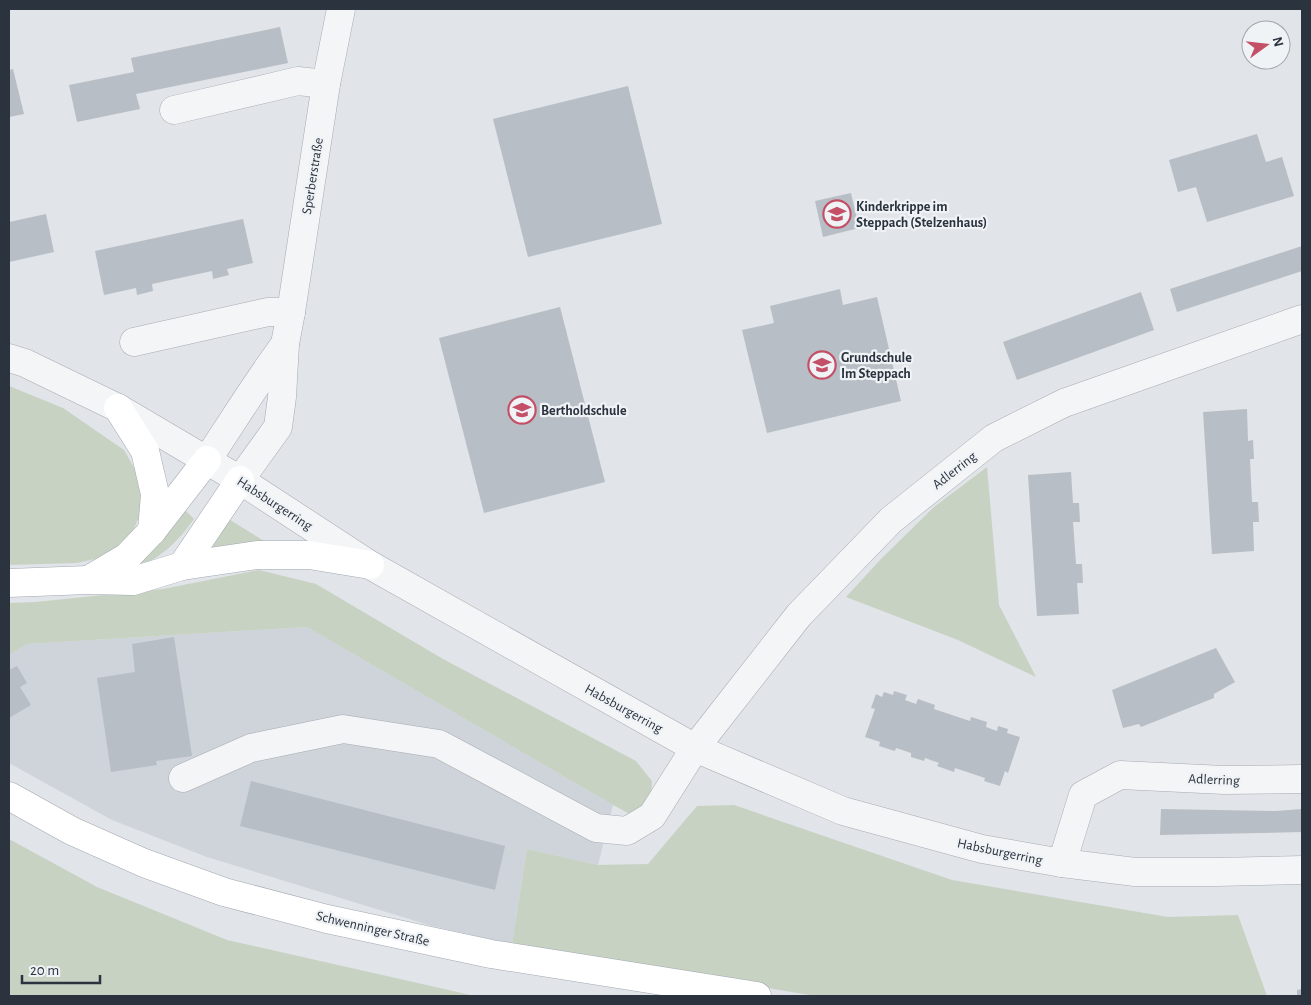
<svg xmlns="http://www.w3.org/2000/svg" width="1311" height="1005" viewBox="0 0 1311 1005" font-family="'Alegreya Sans',sans-serif">
	<style>
		.built { fill: #cfd3da }
		.green { fill: #c7d2c3 }
		.building { fill: #b8bec5 }
		.lines { fill: none; stroke-linecap: round; stroke-linejoin: round }
		.minor-casing { stroke: #a7abb2; stroke-width: 29 }
		.major-casing { stroke: #a1a9b3; stroke-width: 29 }
		.minor { stroke: #f3f5f7; stroke-width: 28 }
		.major { stroke: #fff; stroke-width: 28 }
		.labels { text-anchor: middle; stroke-width: 4.5; stroke-linejoin: round; paint-order: stroke }
		.street-label { font-size: 14px; fill: #2b333f; stroke: #f0f3f6 }
		.poi-label { font-size: 14px; font-weight: bold; fill: #2b333f; stroke: #f0f3f6; text-anchor: start }
	</style>
	<rect width="100%" height="100%" fill="#e1e4e8"/>
	<path class="built" d="M307,627L613,805L598,865L527,849L512,944L432,926L207,857L112,820L9,763V655L27,644Z"/>
	<g class="green">
		<path d="M9,386L63,408L124,450L142,482L141,512L131,536L109,556L77,563L9,565Z"/>
		<path d="M987,467L999,605L1036,677L958,640L846,597L881,559L934,507Z"/>
		<path d="M185,510L194,519C176,544 163,555 136,569L130,566C153,550 169,532 185,510Z"/>
		<path d="M227,518L269,544L207,550Z"/>
		<path d="M259,570L316,584L443,659L636,761L652,781L651,800L632,815L613,805L307,627L27,644L9,655V603L35,602L163,589Z"/>
		<path d="M734,805L952,880L1168,917L1238,915L1267,996H815L512,944L527,849L598,865L648,864L697,806Z"/>
		<path d="M9,839L97,887L227,940L475,996H9Z"/>
	</g>
	<g class="building">
		<path d="M280,27L288,63L136,94L140,109L77,122L69,85L134,72L131,58Z"/>
		<path d="M13,69L24,114L9,117V70Z"/>
		<path d="M628,86L662,224L528,257L493,119Z"/>
		<path d="M1257,134L1266,162L1282,157L1294,196L1207,222L1196,187L1178,192L1169,160Z"/>
		<path d="M851,193L859,228L823,237L815,201Z"/>
		<path d="M46,214L54,252L9,262V222Z"/>
		<path d="M243,219L253,263L227,269L229,275L213,279L212,271L152,284L153,291L137,295L136,288L104,295L95,251Z"/>
		<path d="M1302,246V271L1177,312L1170,289Z"/>
		<path d="M840,289L843,305L877,297L901,401L767,433L742,330L774,323L770,306Z"/>
		<path d="M1141,292L1154,330L1017,380L1003,342Z"/>
		<path d="M560,307L605,482L484,513L439,338Z"/>
		<path d="M1247,409L1248,441L1253,440L1254,459H1250L1252,502H1258L1259,522H1253L1254,551L1212,554L1203,412Z"/>
		<path d="M1071,472L1073,503H1079L1080,522H1073L1076,564H1082L1083,583H1077L1079,614L1037,616L1028,475Z"/>
		<path d="M174,637L192,756L156,761L157,765L111,772L97,678L135,672L132,644Z"/>
		<path d="M1216,648L1235,682L1214,694V698L1141,727L1139,724L1123,728L1112,690Z"/>
		<path d="M17,666L27,683L20,687L31,705L9,718V670Z"/>
		<path d="M894,691L907,695L905,700L916,704L918,699L935,705L934,709L970,721L971,717L987,722L986,727L997,731L998,726L1008,729L1007,733L1020,737L1008,773L1005,771L1000,786L984,781L985,778L955,768L954,772L937,766L939,763L925,758L924,761L911,757V753L896,748L895,751L879,746L880,742L865,737L875,709L871,708L876,694L882,697L884,692L893,695Z"/>
		<path d="M251,781L505,846L495,890L240,826Z"/>
		<path d="M1161,809L1276,811L1302,809V832L1160,835Z"/>
		<path d="M1302,989V996H1297V990Z"/>
	</g>
	<g class="lines">
		<g class="minor-casing">
			<g id="minor">
				<path d="M174,110L298,81L326,84"/>
				<path d="M134,342L268,312H291"/>
				<path d="M9,358L25,363L118,408L240,480L370,565L695,748L843,811L982,849L1062,863L1135,872H1216L1302,870"/>
				<path d="M207,460C233,421 257,382 285,344"/>
				<path d="M240,480L278,427L282,397L285,344L291,312L326,84L341,9"/>
				<path d="M183,778L251,748L343,729L439,744L596,828L627,831L652,816L695,748L799,615L891,520L994,438L1064,403L1302,319"/>
				<path d="M1062,863L1083,795L1120,775L1224,780L1302,779"/>
			</g>
		</g>
		<g class="major-casing">
			<g id="major">
				<path d="M118,408L145,451L155,494L152,531"/>
				<path d="M182,566L240,480"/>
				<path d="M88,580L127,557L152,531L207,460"/>
				<path d="M9,583L88,580L133,581L182,566L257,555H309L370,565"/>
				<path d="M9,796L72,831L144,863L224,892L327,919L491,954L757,996"/>
			</g>
		</g>
		<use href="#minor" class="minor"/>
		<use href="#major" class="major"/>
	</g>
	<defs>
		<g id="school-ring" transform="scale(1.4375)"><circle r="9.5" fill="#f0f3f6" stroke="#c35067" stroke-width="1.5"/><path d="M0-5L7-2L0 1L-7-2ZM-4 1L0 2.5L4 1V4Q0 6-4 4Z" fill="#c35067"/></g>
	</defs>
	<g fill-rule="evenodd">
		<use href="#school-ring" x="837" y="214"/>
		<use href="#school-ring" x="822" y="365"/>
		<use href="#school-ring" x="522" y="410"/>
	</g>
	<g class="labels">
		<g class="street-label">
			<text transform="translate(312 176) rotate(-81)" y="5">Sperberstraße</text>
			<text transform="translate(954 470) rotate(-38)" y="5">Adlerring</text>
			<text transform="translate(275 503) rotate(33)" y="5">Habsburgerring</text>
			<text transform="translate(624 708) rotate(29)" y="5">Habsburgerring</text>
			<text transform="translate(1214 779) rotate(2)" y="5">Adlerring</text>
			<text transform="translate(1000 851) rotate(12)" y="5">Habsburgerring</text>
			<text transform="translate(373 928) rotate(13)" y="5">Schwenninger Straße</text>
		</g>
		<g class="poi-label">
			<text x="856" y="211">Kinderkrippe im<tspan x="856" dy="16">Steppach (Stelzenhaus)</tspan></text>
			<text x="841" y="362">Grundschule<tspan x="841" dy="16">Im Steppach</tspan></text>
			<text x="541" y="415">Bertholdschule</text>
		</g>
	</g>
	<rect width="1311" height="1005" fill="none" stroke="#2b333f" stroke-width="20"/>
	<g transform="translate(1266 45) rotate(75)"><circle r="24" fill="#f0f3f6" stroke="#a1a6ad"/>
	<path d="M0-4L9 19L0 12L-9 19Z" fill="#c35067"/>
	<text y="-8" font-size="14" font-weight="bold" text-anchor="middle" fill="#2b333f">N</text>
	</g>
	<path d="M22 975v8h78v-8" fill="none" stroke="#2b333f" stroke-width="2.5"/>
	<text x="30" y="975" font-size="15" fill="#2b333f" stroke="#f0f3f6" stroke-width="4" paint-order="stroke">20 m</text>
</svg>
